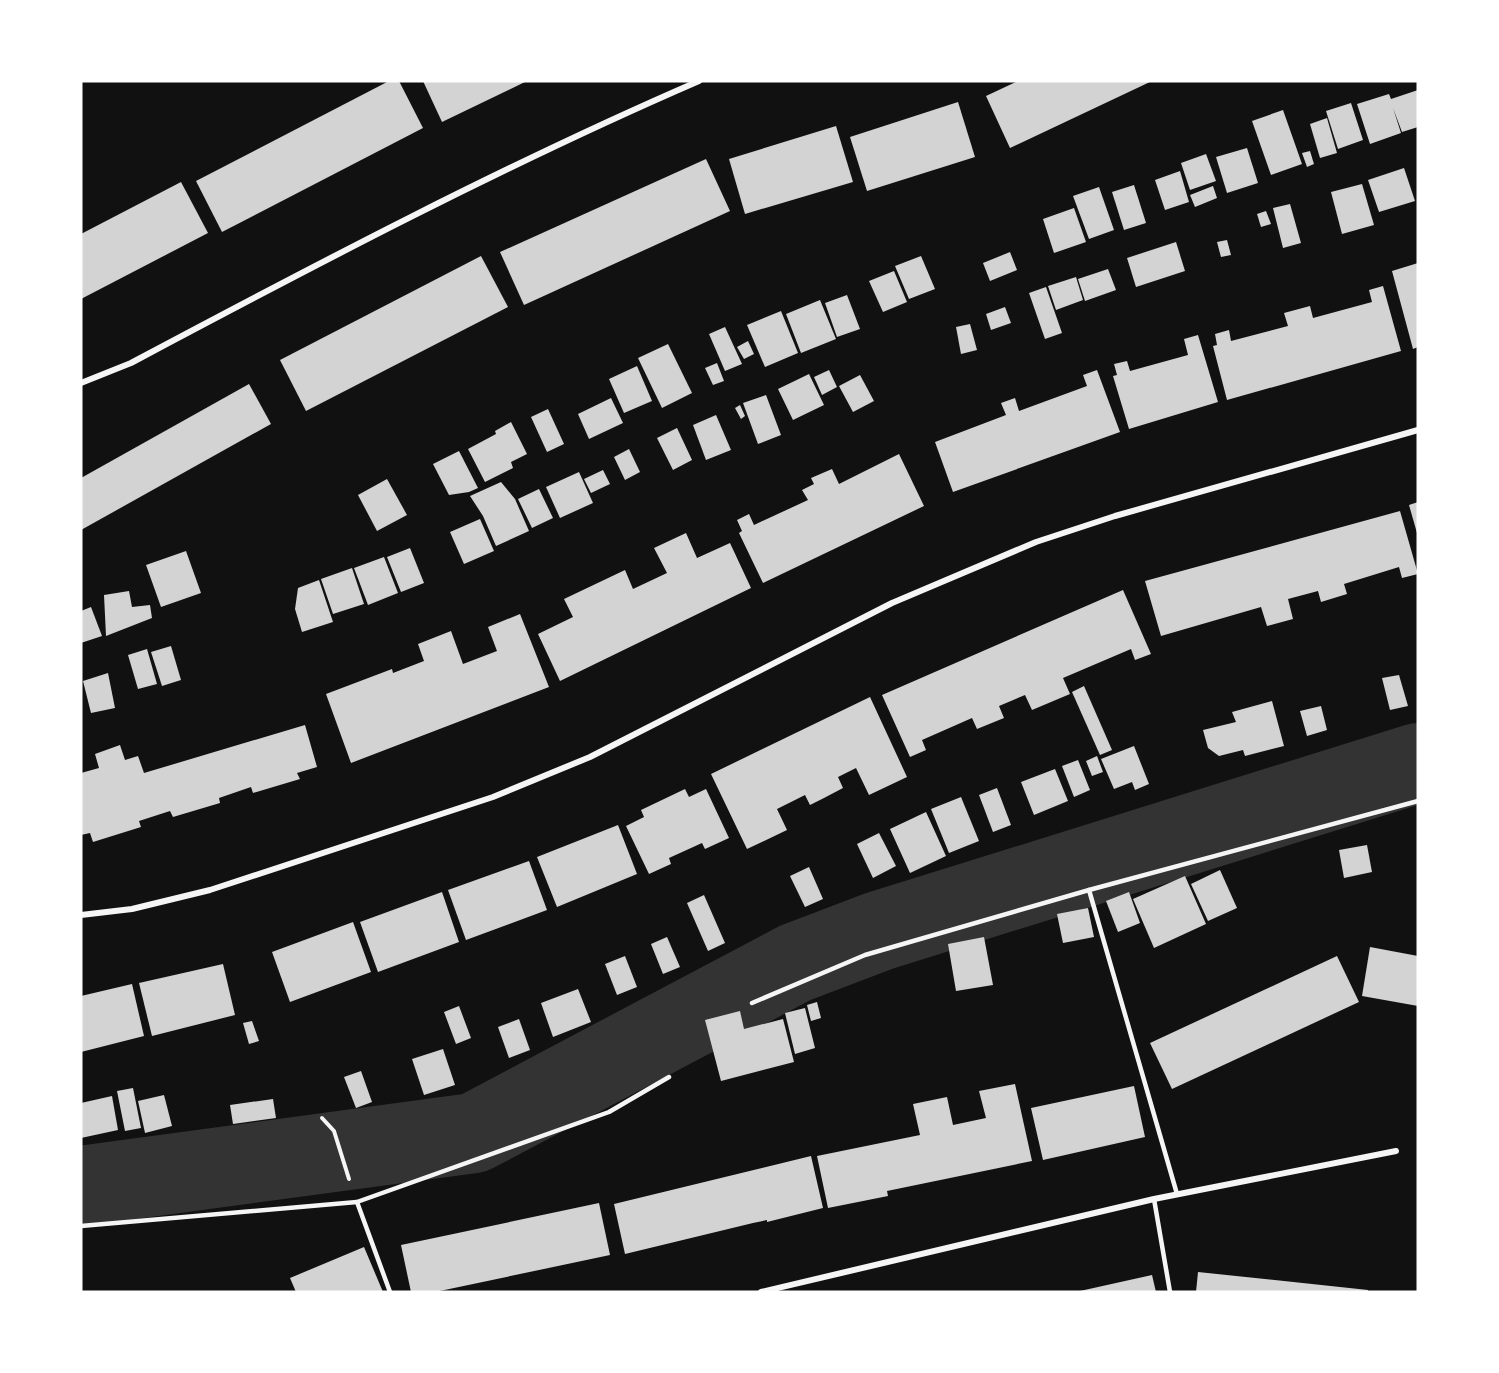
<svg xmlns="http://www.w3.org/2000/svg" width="1499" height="1373" viewBox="0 0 1499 1373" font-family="'Public Sans',sans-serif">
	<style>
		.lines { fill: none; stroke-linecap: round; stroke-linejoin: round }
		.river { stroke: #333; stroke-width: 80 }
		.building { fill: #d3d3d3 }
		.path { stroke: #f5f5f5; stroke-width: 4 }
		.service { stroke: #f5f5f5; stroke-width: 4.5 }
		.minor { stroke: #f5f5f5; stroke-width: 6 }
	</style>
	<rect width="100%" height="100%" fill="#111"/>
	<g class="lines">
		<path class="river" d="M81,1186L474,1133L795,963L879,931L1418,763"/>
	</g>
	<g class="building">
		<path d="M389,81H399L423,128L222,232L196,181Z"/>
		<path d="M423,81H527L442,122Z"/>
		<path d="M1018,81H1152L1010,148L986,96Z"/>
		<path d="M1418,90V127L1402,132L1393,108L1401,133L1370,144L1357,104L1389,94L1391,99Z"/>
		<path d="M958,102L975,157L867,191L850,137Z"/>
		<path d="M1351,103L1363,140L1338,149L1326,111Z"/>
		<path d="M1283,110L1302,164L1271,175L1252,121Z"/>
		<path d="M1327,118L1337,153L1320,158L1310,124Z"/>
		<path d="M836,126L853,182L745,214L729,159Z"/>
		<path d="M1247,148L1258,183L1227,193L1216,157Z"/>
		<path d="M1310,151L1314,164L1307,167L1302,153Z"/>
		<path d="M1206,154L1216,181L1190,190L1181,163Z"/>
		<path d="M706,159L730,211L524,305L500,252Z"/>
		<path d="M1404,168L1415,201L1379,212L1368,180Z"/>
		<path d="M1180,171L1189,202L1165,210L1155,180Z"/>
		<path d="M181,182L208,233L81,299V234Z"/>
		<path d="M1362,184L1374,225L1342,234L1331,192Z"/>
		<path d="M1134,185L1146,223L1124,230L1112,192Z"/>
		<path d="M1213,186L1217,198L1195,207L1190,195Z"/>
		<path d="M1099,187L1114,230L1089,239L1073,196Z"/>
		<path d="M1290,204L1301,243L1283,248L1273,208Z"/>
		<path d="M1074,208L1086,242L1054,253L1043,219Z"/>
		<path d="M1266,211L1271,224L1261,227L1257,214Z"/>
		<path d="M1227,240L1231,255L1221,257L1217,242Z"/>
		<path d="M1176,242L1185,271L1136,287L1127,258Z"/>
		<path d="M1010,252L1017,270L990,281L983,263Z"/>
		<path d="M481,256L508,307L306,411L280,360Z"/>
		<path d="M921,256L935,289L909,299L895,266Z"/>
		<path d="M1418,263V347L1413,349L1392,271Z"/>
		<path d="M1108,269L1116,290L1085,301L1078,279Z"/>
		<path d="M894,271L907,302L883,312L869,281Z"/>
		<path d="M1076,277L1083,300L1056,310L1048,286Z"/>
		<path d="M1383,286L1401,351L1227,400L1213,346L1217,345L1215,334L1229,330L1231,341L1288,326L1284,313L1310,306L1313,318L1372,302L1369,290Z"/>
		<path d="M1046,287L1062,333L1045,339L1029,293Z"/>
		<path d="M847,295L860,329L837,337L825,303Z"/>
		<path d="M820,300L836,339L801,353L786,314Z"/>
		<path d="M1005,307L1011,323L991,330L986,314Z"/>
		<path d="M781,311L798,353L765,367L747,325Z"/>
		<path d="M970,324L977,350L961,354L956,327Z"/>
		<path d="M725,327L742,364L725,371L709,334Z"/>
		<path d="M1198,335L1218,402L1129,429L1113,376L1117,375L1114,364L1127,361L1130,371L1188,355L1184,339Z"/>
		<path d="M748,341L754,354L744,359L737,347Z"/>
		<path d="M668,344L692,393L662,408L638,358Z"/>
		<path d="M717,363L724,381L713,385L705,368Z"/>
		<path d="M637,366L652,401L624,413L609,379Z"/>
		<path d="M829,370L837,387L822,395L814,377Z"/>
		<path d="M1097,370L1120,432L953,492L935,442L1006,415L1001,403L1015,398L1019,411L1087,386L1083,375Z"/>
		<path d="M809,374L824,405L793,420L778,389Z"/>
		<path d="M860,375L874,401L853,412L839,386Z"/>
		<path d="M249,384L271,424L81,530V478Z"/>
		<path d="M766,395L781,435L758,444L743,403Z"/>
		<path d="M611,398L623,423L589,439L578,414Z"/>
		<path d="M740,405L745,416L741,419L735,408Z"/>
		<path d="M548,409L564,444L547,452L531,417Z"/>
		<path d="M716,415L731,450L706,460L693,425Z"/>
		<path d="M511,422L527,454L511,462L513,468L485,482L468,449L496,434L495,431Z"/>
		<path d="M677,428L692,460L673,470L657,438Z"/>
		<path d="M629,449L640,472L625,480L614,457Z"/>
		<path d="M459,451L478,488L469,492L449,495L433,464Z"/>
		<path d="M899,454L924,506L763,583L739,533L742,531L737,520L749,514L754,525L808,500L802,490L814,484L811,478L832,469L839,484Z"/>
		<path d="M603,470L610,484L591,493L584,479Z"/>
		<path d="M579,472L593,503L560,518L546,487Z"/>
		<path d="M387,479L407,515L377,531L358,495Z"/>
		<path d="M501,482L515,499L529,531L496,546L483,516L470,496Z"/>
		<path d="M539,489L553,518L532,528L518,499Z"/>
		<path d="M1418,502V533H1417L1409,505Z"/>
		<path d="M1400,511L1418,574L1402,578L1399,567L1344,584L1347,594L1321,602L1318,591L1288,599L1293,619L1267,626L1261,607L1161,636L1145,581Z"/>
		<path d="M480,519L494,551L464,564L450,532Z"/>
		<path d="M686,533L697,558L730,543L751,588L560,681L538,634L573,617L564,599L625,570L633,589L667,573L654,548Z"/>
		<path d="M410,548L424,583L401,592L387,557Z"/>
		<path d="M186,551L201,593L161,607L146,565Z"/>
		<path d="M384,557L398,593L368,605L354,568Z"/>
		<path d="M352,568L364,604L333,614L321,579Z"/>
		<path d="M319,580L333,622L302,632L295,609L298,588Z"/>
		<path d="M1123,590L1151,654L1135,660L1131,649L1063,678L1070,694L1032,710L1025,695L999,706L1004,718L977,729L972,718L922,740L926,750L910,757L882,695Z"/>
		<path d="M129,591L132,607L150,605L152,618L106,636L104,595Z"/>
		<path d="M91,607L102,636L81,643V611Z"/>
		<path d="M520,614L549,687L351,763L326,694L392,669L393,673L424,661L418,644L451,631L463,664L497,651L488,627Z"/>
		<path d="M171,646L181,680L162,686L151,652Z"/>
		<path d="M147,649L157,684L138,689L128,655Z"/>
		<path d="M108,673L115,708L91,713L83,681Z"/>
		<path d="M1399,675L1408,706L1390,710L1382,678Z"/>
		<path d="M1084,686L1112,750L1100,755L1072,692Z"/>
		<path d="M870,697L907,777L869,795L856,768L838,777L843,788L824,798L810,805L805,795L777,809L787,830L747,849L711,774Z"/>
		<path d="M1272,701L1284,746L1245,756L1243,750L1219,756L1208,748L1203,730L1236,722L1232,712Z"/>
		<path d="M1321,706L1327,730L1307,736L1300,711Z"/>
		<path d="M305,725L317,767L297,773L300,779L253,793L251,787L219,798L220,803L173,817L170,811L139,821L141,827L93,842L90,833L81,835V773L99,768L95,754L120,745L125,760L138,756L144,773Z"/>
		<path d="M1134,746L1149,784L1135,790L1132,782L1114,789L1101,759Z"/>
		<path d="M1097,756L1103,772L1092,776L1086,761Z"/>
		<path d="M1078,760L1090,790L1074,797L1062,766Z"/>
		<path d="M1055,769L1068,801L1034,815L1021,782Z"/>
		<path d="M997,788L1011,825L993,832L979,795Z"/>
		<path d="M685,789L689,797L706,789L729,838L705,849L702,843L669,858L671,864L649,874L626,826L644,817L641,810Z"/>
		<path d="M961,797L979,841L949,853L931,809Z"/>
		<path d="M926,812L946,856L910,873L890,829Z"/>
		<path d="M618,825L637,874L557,907L537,857Z"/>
		<path d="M879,833L896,866L873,878L857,844Z"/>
		<path d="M1367,845L1372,872L1344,878L1339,850Z"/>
		<path d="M529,861L547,910L466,940L448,890Z"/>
		<path d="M809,867L823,899L805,907L790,876Z"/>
		<path d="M1220,870L1237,908L1208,921L1191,884Z"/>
		<path d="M1185,876L1206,924L1154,948L1133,899Z"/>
		<path d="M442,892L459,942L378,972L360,922Z"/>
		<path d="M1129,892L1140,923L1118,932L1106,901Z"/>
		<path d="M704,895L725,943L708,951L687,903Z"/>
		<path d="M1088,908L1094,937L1063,943L1057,914Z"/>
		<path d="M353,922L371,972L290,1002L272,952Z"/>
		<path d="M667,937L680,967L663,974L651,944Z"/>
		<path d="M984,937L993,985L956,991L948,944Z"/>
		<path d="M1370,947L1418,956V1006L1362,996Z"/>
		<path d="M625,956L637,987L617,995L605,964Z"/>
		<path d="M1337,956L1359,1002L1172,1089L1150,1043Z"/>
		<path d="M223,964L235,1015L152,1036L139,983Z"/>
		<path d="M132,984L144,1036L81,1052V996Z"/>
		<path d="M578,989L591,1022L553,1037L541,1003Z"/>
		<path d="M817,1002L821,1018L811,1021L807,1005Z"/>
		<path d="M459,1006L471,1038L456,1044L444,1012Z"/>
		<path d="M805,1008L815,1048L795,1054L785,1013Z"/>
		<path d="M740,1011L744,1029L783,1019L794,1062L721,1081L705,1020Z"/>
		<path d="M519,1019L530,1050L509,1058L498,1027Z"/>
		<path d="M252,1021L259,1041L249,1044L243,1023Z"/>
		<path d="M443,1049L455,1085L424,1095L412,1059Z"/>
		<path d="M361,1071L372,1102L356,1108L344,1077Z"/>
		<path d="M1015,1084L1032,1161L887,1191L888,1196L828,1208L817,1156L920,1135L913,1104L947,1097L953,1125L986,1118L979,1091Z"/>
		<path d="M1134,1086L1145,1137L1043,1160L1031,1108Z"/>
		<path d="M133,1088L141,1128L125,1131L117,1091Z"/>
		<path d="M164,1095L172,1126L145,1133L138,1101Z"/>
		<path d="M112,1096L118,1130L81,1138V1103Z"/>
		<path d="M273,1099L276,1118L233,1124L230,1105Z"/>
		<path d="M811,1156L823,1208L767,1222V1220L753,1223L625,1254L614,1204Z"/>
		<path d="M599,1203L610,1255L435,1292H411L401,1245Z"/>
		<path d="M364,1247L383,1292H296L290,1278Z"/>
		<path d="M1198,1272L1368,1290V1292H1196Z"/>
		<path d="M1152,1275L1156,1292H1081L1080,1291Z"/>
	</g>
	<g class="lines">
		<path class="path" d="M322,1118L334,1131L349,1179"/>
		<g class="service">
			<path d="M1089,890L1177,1194"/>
			<path d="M752,1003L865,955L1089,890L1418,801"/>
			<path d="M1154,1199L1170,1292"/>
			<path d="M357,1202L390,1292"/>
			<path d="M81,1226L357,1202L609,1112L669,1077"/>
		</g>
		<g class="minor">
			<path d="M81,383L131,363C317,264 505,165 699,81"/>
			<path d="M81,915L132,909L210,890L493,797L590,757L892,603L1036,542L1115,516L1418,430"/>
			<path d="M761,1292L1154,1199L1396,1151"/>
		</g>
	</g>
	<rect width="1499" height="1373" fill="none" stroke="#ffffff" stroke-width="165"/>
</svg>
